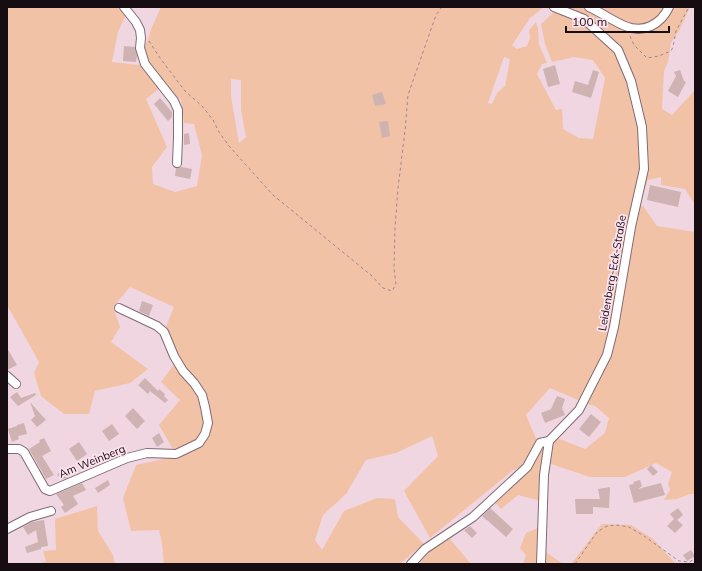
<svg xmlns="http://www.w3.org/2000/svg" width="702" height="571" viewBox="0 0 702 571" font-family="Mulish,sans-serif">
	<style>
		.green { fill: #f2c2a7; fill-rule: evenodd }
		.building { fill: #ceb3b2 }
		.lines { fill: none; stroke-linecap: round; stroke-linejoin: round }
		.minor-casing { stroke: #816a74; stroke-width: 10 }
		.path { stroke: #9a8790; stroke-width: 1; stroke-dasharray: 3 3; stroke-linecap: butt }
		.minor { stroke: #fff; stroke-width: 8 }
		.labels { text-anchor: middle; stroke-width: 3.5; stroke-linejoin: round; paint-order: stroke }
		.street-label { font-size: 11px; fill: #150d11; stroke: #fee3ef }
	</style>
	<rect width="100%" height="100%" fill="#f0d6e1"/>
	<g class="green">
		<path d="M8,7H128L129,8L118,32L112,62L139,65L152,27L161,7H544L530,18L512,45L517,49L527,46L530,38L529,30L536,22L538,28L539,44L547,63L542,64L537,74L556,110L562,109L563,129L579,138L593,139L605,78L593,60L574,57L552,62L545,44L541,24L553,13L547,7H690L680,29L671,43L668,62L664,71L662,109L672,115L695,90V205L685,189L661,185V177L648,180L644,191L640,192L637,207L643,206L657,226L695,232V494H690L677,499L664,500L670,490L668,484L672,472L656,463L625,477H590L542,461L540,480L541,501L518,495L501,509L493,500L516,485L520,467L512,471L430,538L404,491L438,456L432,436L396,453L366,460L346,494L323,515L315,540L322,550L344,511L377,498L395,499L398,517L424,544L402,562L401,564H164L162,543L159,530L131,531L123,498L136,465L177,456L159,425L180,400L161,382L178,359L165,329L174,307L130,287L113,307L120,327L111,342L148,369L130,383L95,391L89,414H64L41,396L34,373L39,362L7,305V15ZM504,57L510,59L505,86L497,93L492,104L488,103ZM231,79L241,80V110L246,137L239,143L231,96ZM160,88L166,94L181,99L184,123L194,124L202,155L197,186L175,192L153,184L152,167L167,147L146,99ZM550,388L587,404L595,406L609,418L605,433L585,449L557,438L537,441L526,415Z"/>
		<path d="M97,506L98,531L113,555L115,564H30L46,562L43,551L56,550L55,519Z"/>
		<path d="M602,524L631,525L653,539L676,564H571Z"/>
		<path d="M540,527V548L563,564H523L526,555L520,548L526,533Z"/>
		<path d="M450,539L471,564H419L431,550Z"/>
	</g>
	<g class="building">
		<path d="M124,46L135,47L137,56L136,62L123,61Z"/>
		<path d="M555,65L560,84L548,87L543,69Z"/>
		<path d="M593,70L599,72L591,98L572,92L575,81L588,85Z"/>
		<path d="M680,70L684,81L686,82L678,97L668,91L676,76L674,72Z"/>
		<path d="M382,92L386,104L375,106L372,95Z"/>
		<path d="M160,98L172,112V117L168,121L154,104Z"/>
		<path d="M388,121L390,136L382,138L379,122Z"/>
		<path d="M189,133L190,144L184,145V134Z"/>
		<path d="M181,167L192,169L190,179L175,176L176,168Z"/>
		<path d="M650,185L681,192L678,207L647,200Z"/>
		<path d="M142,301L153,305L149,316L139,311Z"/>
		<path d="M7,348L17,365L7,370Z"/>
		<path d="M145,378L158,391L159,389L165,394L164,396L168,400L165,403L150,391L148,394L138,385Z"/>
		<path d="M17,392L21,398L35,393L36,395L18,406L10,397Z"/>
		<path d="M557,396L565,399L562,408L565,415L545,423L541,413L551,409Z"/>
		<path d="M30,402L46,420L37,427L31,420L35,416Z"/>
		<path d="M133,408L145,421L137,429L125,416Z"/>
		<path d="M591,414L601,422L589,437L579,429Z"/>
		<path d="M24,423L27,434L18,436L19,439L12,442L8,429L17,426V425Z"/>
		<path d="M112,424L119,434L109,441L102,431Z"/>
		<path d="M159,433L164,442L157,447L152,438Z"/>
		<path d="M44,438L51,451L42,456L54,475L46,479L29,449L40,442L39,440Z"/>
		<path d="M79,442L87,454L77,461L69,449Z"/>
		<path d="M651,465L658,472L653,476L647,469Z"/>
		<path d="M64,470L69,477L61,480L57,474Z"/>
		<path d="M108,480L110,485L98,493L95,488Z"/>
		<path d="M640,480L642,486L638,489L661,483L665,495L634,503L629,485L634,484L633,482Z"/>
		<path d="M82,483L86,490L73,496L78,504L65,513L61,507L64,505L56,494Z"/>
		<path d="M610,487L609,508L593,507V514H576L575,499H600L598,489Z"/>
		<path d="M490,508L513,529L506,537L487,520H486L482,516Z"/>
		<path d="M678,508L683,515L677,520L683,525L675,533L667,526L674,519L670,514Z"/>
		<path d="M44,520L48,546L41,547V549L27,553L25,547L38,542L36,530L28,535L23,527L32,522Z"/>
		<path d="M470,526L477,533L472,538L464,530Z"/>
		<path d="M691,550L695,556L687,561L683,555Z"/>
	</g>
	<g class="lines">
		<g class="minor-casing">
			<g id="minor">
				<path d="M124,7L136,22L140,30L141,38L140,48L145,64L174,101L178,110V138L177,163"/>
				<path d="M589,7C602,13 613,21 625,26C644,34 661,24 669,7"/>
				<path d="M7,376L16,384"/>
				<path d="M7,449H19L24,452L45,489L50,491L127,458L147,453L176,454L199,443L205,434L208,423L205,407L202,395L194,383L183,371L174,356L164,332L157,326L119,308"/>
				<path d="M7,529L30,517L51,511"/>
				<path d="M411,564L425,549L473,517L527,467L540,443L549,441"/>
				<path d="M541,564L544,475L549,441L579,410L607,355L614,327L631,227L644,169L642,127L631,81L618,50L584,19L554,7"/>
			</g>
		</g>
		<g class="path">
			<path d="M630,36L634,45L647,58L659,56L671,51L673,47L676,31L689,7"/>
			<path d="M149,41L160,58L185,91L202,106L213,120L219,132L229,146L273,195L372,276L383,288L392,291L396,284L394,269L395,228L398,188L405,131L408,95L436,15L442,7"/>
			<path d="M575,564L597,532L607,526L616,525L629,527L644,536L679,561L689,562L695,559"/>
		</g>
		<use href="#minor" class="minor"/>
	</g>
	<g class="labels">
		<g class="street-label">
			<text transform="translate(612 273) rotate(-80)" y="4">Leidenberg-Eck-Straße</text>
			<text transform="translate(92 461) rotate(-22)" y="4">Am Weinberg</text>
		</g>
	</g>
	<rect width="702" height="571" fill="none" stroke="#150d11" stroke-width="16"/>
	<path d="M566 26v6h103v-6" fill="none" stroke="#150d11" stroke-width="2"/>
	<text x="572" y="26" font-size="12" fill="#150d11" stroke="#fee3ef" stroke-width="3" paint-order="stroke">100 m</text>
</svg>
